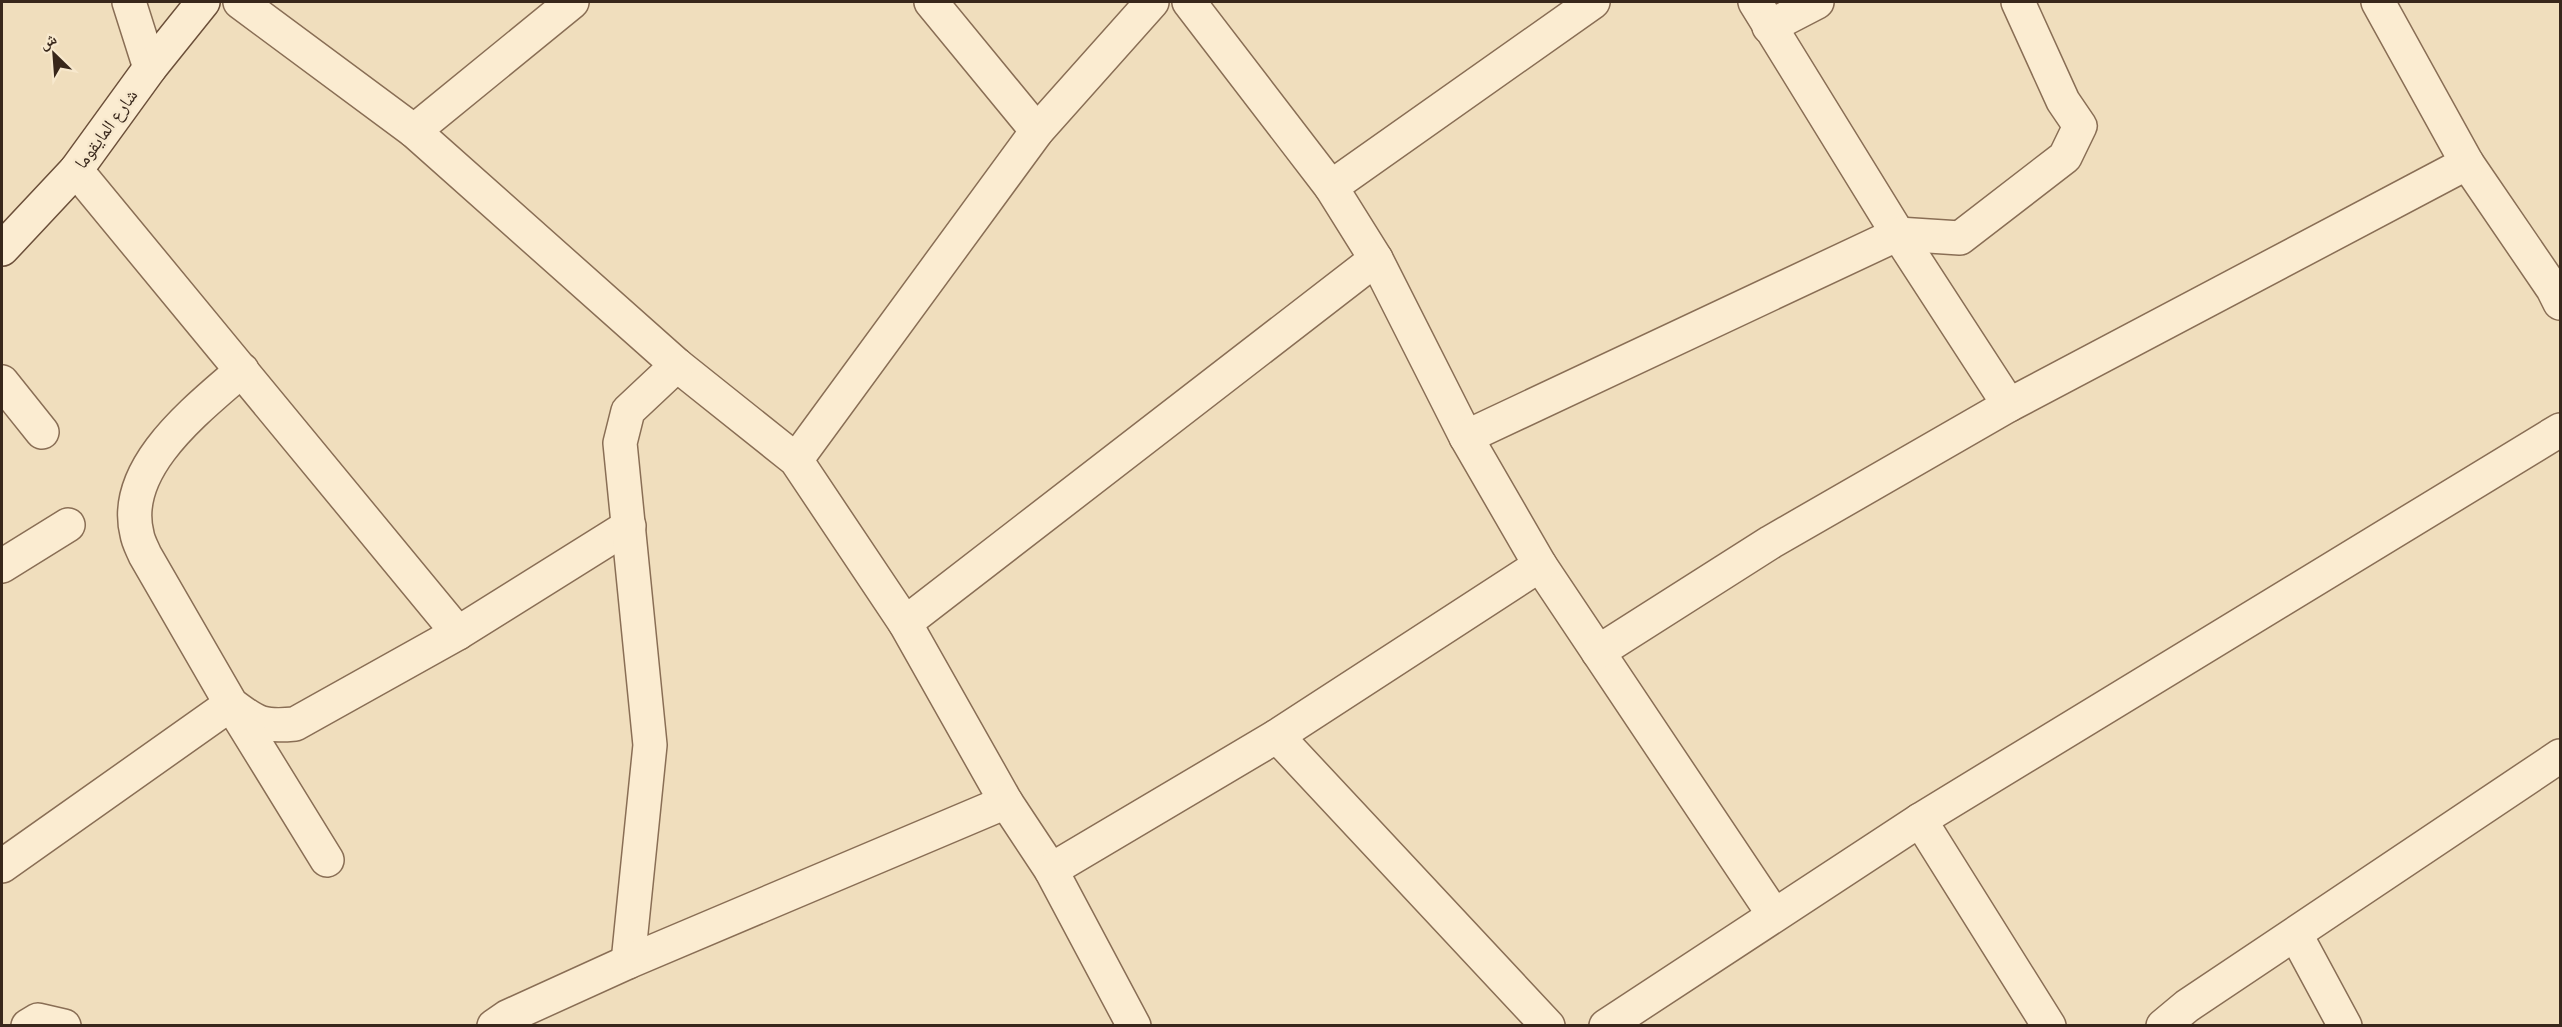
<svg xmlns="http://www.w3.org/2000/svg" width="2562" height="1027" viewBox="0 0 2562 1027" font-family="'IBM Plex Serif','Noto Naskh Arabic',serif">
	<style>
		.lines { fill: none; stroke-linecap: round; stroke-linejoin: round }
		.street-casing { stroke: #896e55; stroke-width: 36 }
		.secondary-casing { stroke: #6b4f39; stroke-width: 36 }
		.street { stroke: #fbecd1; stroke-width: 33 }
		.secondary { stroke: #fbecd1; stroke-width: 33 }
		.labels { text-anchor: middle; stroke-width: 5; stroke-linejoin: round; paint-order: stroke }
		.street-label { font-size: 18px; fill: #38271b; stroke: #f7e8cd }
	</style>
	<rect width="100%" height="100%" fill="#f0debd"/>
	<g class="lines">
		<g class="street-casing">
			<g id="street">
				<path d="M129,2L150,68"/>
				<path d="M240,2L414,131L677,365L796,460L905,623L1006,802L1051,870L1134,1026"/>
				<path d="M931,2L1037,131"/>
				<path d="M1189,2L1331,187L1376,259L1466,437L1540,565L1774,915"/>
				<path d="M1755,2L1898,234L2009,405"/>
				<path d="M2378,2L2467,163L2553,289L2560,303"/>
				<path d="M1769,27L1817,2"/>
				<path d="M414,131L572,2"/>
				<path d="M76,170L458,633"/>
				<path d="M1331,187L1593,2"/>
				<path d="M242,370C199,408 120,467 137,534C138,541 142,548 145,555L231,704C257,724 263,727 295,724L458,633L629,526"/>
				<path d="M2,382L42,432"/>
				<path d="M1466,437L1898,234L1960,238L2065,157L2080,126L2063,101L2018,2"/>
				<path d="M796,460L1037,131L1152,2"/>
				<path d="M2,566L68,525"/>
				<path d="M905,623L1376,259"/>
				<path d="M1598,652L1771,542L2009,405L2467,163"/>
				<path d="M1277,736L1548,1026"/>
				<path d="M1920,820L2049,1026"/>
				<path d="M2,866L231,704L327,860"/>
				<path d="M1051,870L1277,736L1540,565"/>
				<path d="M2296,935L2345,1026"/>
				<path d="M628,962L650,745L620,443L628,411L677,365"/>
				<path d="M28,1026L38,1020L64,1026"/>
				<path d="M494,1026L507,1017L628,962L1006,802"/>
				<path d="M1606,1026L1920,820L2560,430"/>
				<path d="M2163,1026L2187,1006L2560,756"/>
			</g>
		</g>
		<g class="secondary-casing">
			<path id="secondary" d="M2,249L76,170L150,68L203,2"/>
		</g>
		<use href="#street" class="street"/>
		<use href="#secondary" class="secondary"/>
	</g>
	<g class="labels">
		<g class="street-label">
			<text transform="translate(106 129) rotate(-54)" y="6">شارع المايقوما</text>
		</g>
	</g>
	<rect width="2562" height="1027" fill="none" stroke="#38271b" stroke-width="6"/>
	<g transform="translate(54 54) rotate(335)" stroke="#f7e8cd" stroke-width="4.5" paint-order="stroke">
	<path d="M0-4.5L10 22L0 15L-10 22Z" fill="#38271b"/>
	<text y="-9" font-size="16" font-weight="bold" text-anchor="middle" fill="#38271b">ش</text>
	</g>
</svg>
